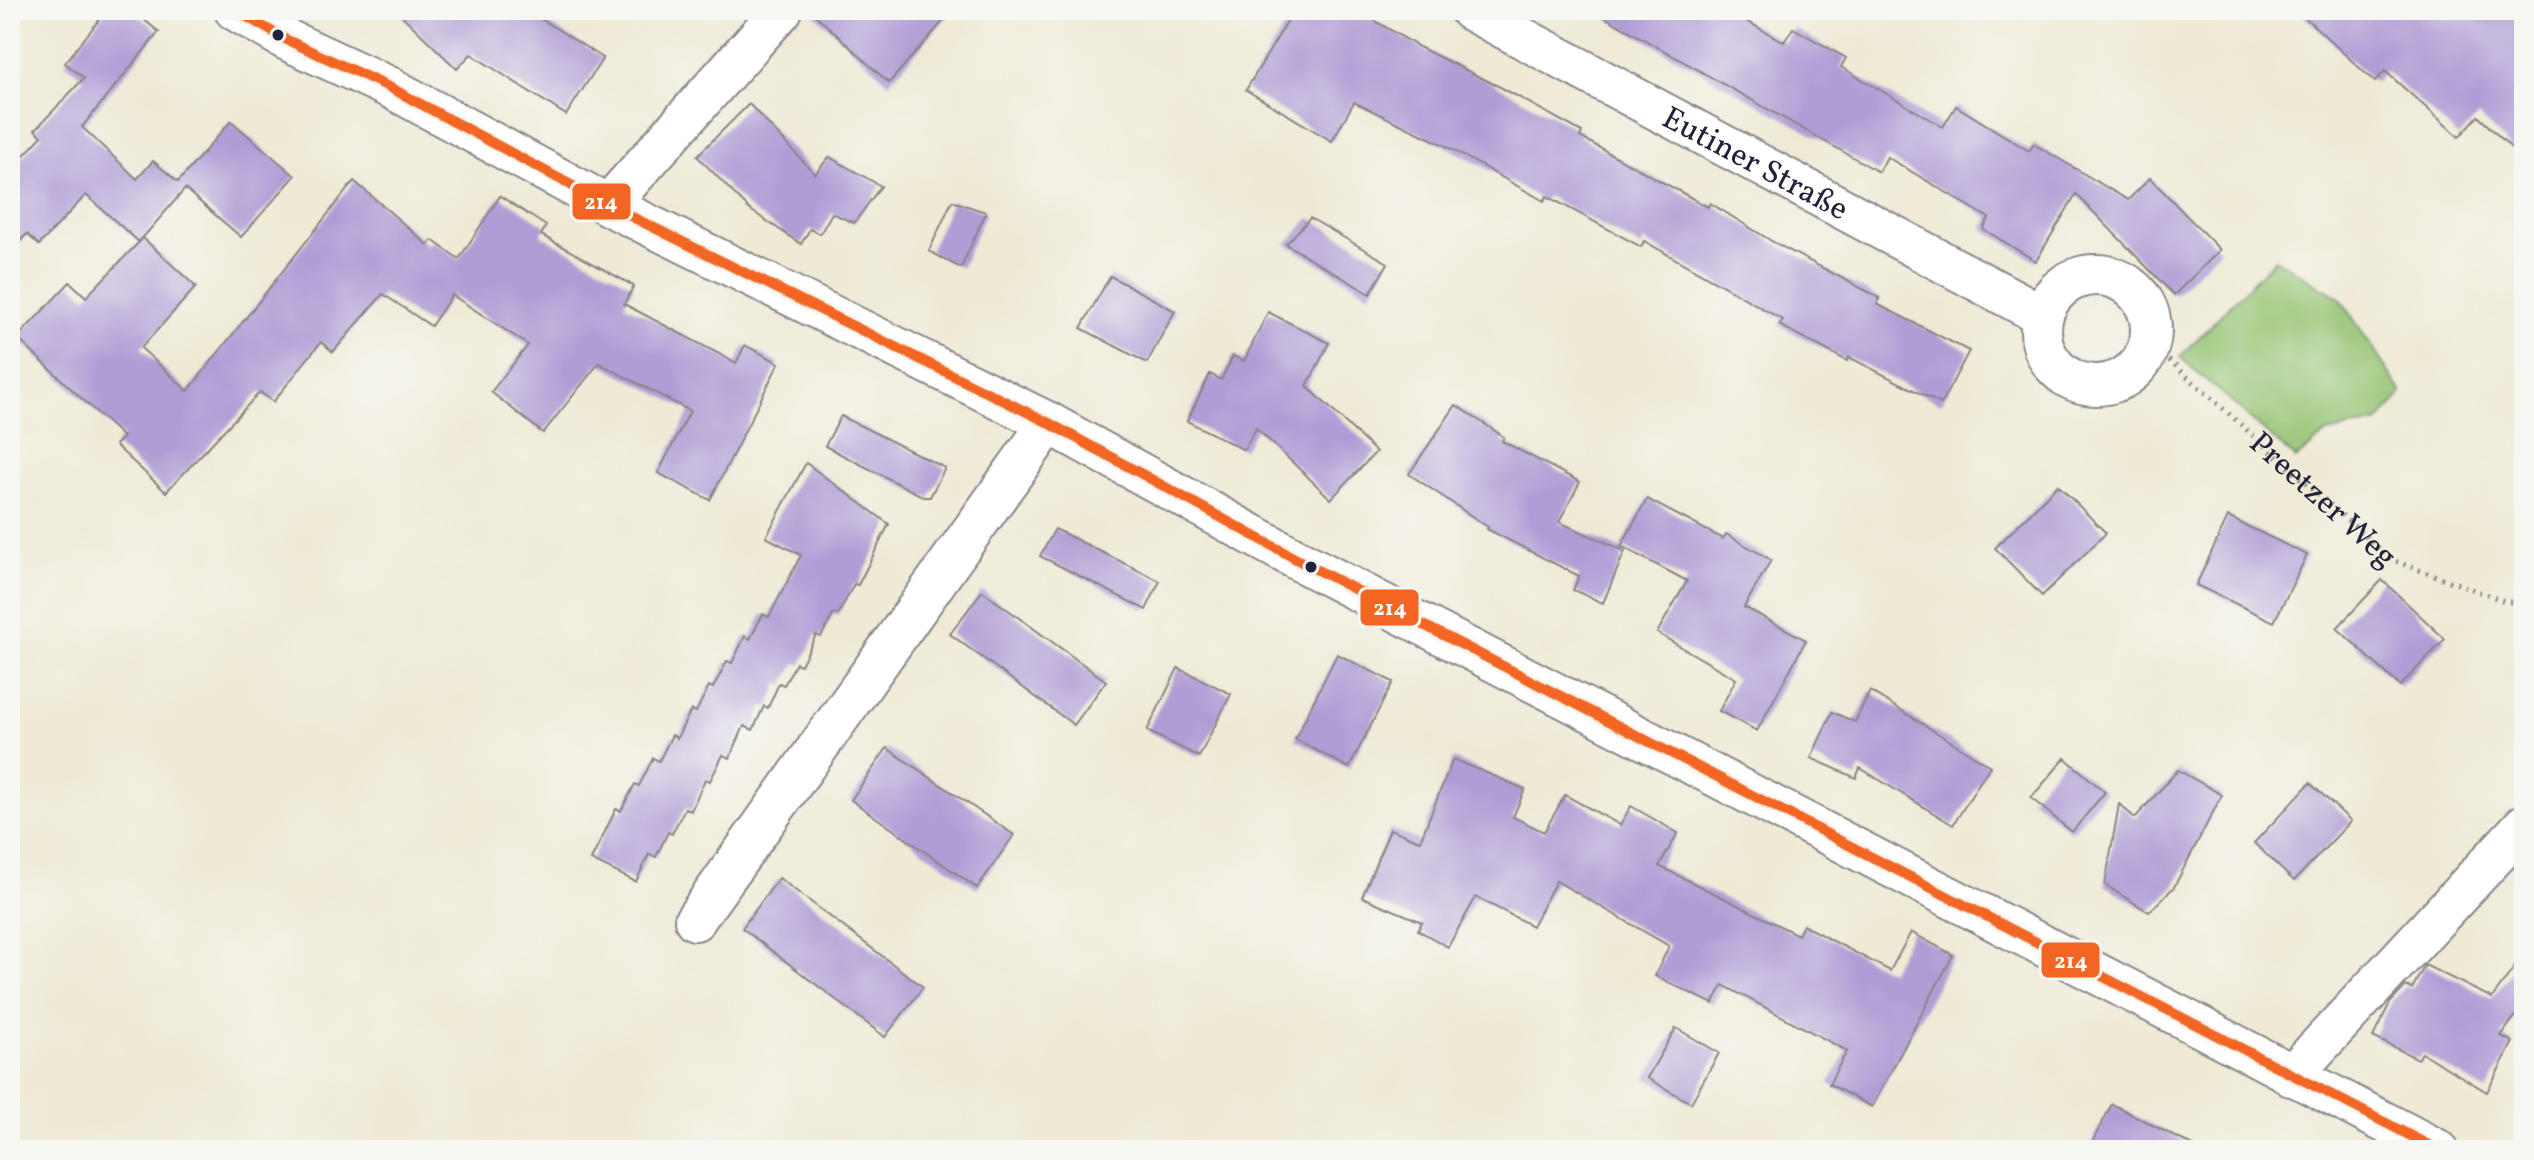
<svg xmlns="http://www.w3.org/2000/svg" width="2534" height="1160" viewBox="0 0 2534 1160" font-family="Vollkorn,serif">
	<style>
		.green { fill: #97c574; stroke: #5c7458; stroke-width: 2 }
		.building { fill: #b09dd6 }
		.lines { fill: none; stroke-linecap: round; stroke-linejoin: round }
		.minor-casing { stroke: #888688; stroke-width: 44 }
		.path { stroke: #888688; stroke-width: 5; stroke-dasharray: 2 6; stroke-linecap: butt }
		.minor { stroke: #fff; stroke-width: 40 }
		.bus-1-casing { stroke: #f6f6f2; stroke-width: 16 }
		.bus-1 { stroke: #f26522; stroke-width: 10 }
		.bus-dot { fill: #22223b; stroke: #f6f6f2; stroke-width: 3 }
		.labels { text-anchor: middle; stroke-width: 8; stroke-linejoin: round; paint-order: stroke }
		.street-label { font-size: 32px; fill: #22223b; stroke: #f6f6f2 }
		.line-badge { stroke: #f6f6f2; stroke-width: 3 }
		.badge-label { font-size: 22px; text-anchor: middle; font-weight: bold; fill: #fff }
	</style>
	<rect width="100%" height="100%" fill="#f6f6f2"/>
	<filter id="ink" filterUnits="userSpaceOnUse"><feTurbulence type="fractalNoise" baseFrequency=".0125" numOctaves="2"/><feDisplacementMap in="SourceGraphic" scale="16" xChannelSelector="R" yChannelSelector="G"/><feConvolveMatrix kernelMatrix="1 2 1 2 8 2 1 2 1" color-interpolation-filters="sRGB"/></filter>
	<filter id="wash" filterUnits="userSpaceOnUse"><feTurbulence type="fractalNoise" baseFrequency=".006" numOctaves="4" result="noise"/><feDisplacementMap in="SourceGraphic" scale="32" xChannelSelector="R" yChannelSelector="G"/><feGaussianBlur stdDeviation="1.8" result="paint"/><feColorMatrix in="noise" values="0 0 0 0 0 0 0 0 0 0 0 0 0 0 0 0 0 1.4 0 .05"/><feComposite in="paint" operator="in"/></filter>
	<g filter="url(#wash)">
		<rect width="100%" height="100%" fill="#efead5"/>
		<path class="green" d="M2275,259L2340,298L2402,393L2379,422L2327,433L2296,459L2180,357Z"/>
		<g id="blocks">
			<g class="building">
				<path d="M107,10H132L159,32L82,127L137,179L153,161L178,182L231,121L295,176L241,237L185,189L139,242L86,195L39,245L27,234L10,252V170L42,136L35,130L84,78L65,63Z"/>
				<path d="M396,10H527L603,58L566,115L471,54L457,69Z"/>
				<path d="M810,10H953L889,83Z"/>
				<path d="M1294,10H1357L1419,47L1502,88L1582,132L1580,137L1708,207L1710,203L1773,242L1880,298L1877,304L1969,351L1941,404L1849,357L1847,361L1779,325L1783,320L1644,241L1641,247L1547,196L1544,201L1444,145L1354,102L1332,141L1246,90Z"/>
				<path d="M1592,10H1726L1784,42L1793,28L1846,58L1841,67L1943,127L1956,106L2029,151L2034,144L2128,200L2150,178L2220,250L2174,295L2076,194L2036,261L1983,229L1989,218L1887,157L1879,172Z"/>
				<path d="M2297,10H2508L2524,24V160L2478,116L2459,137L2385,71L2375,82Z"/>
				<path d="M749,104L815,174L829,157L881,186L854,223L832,213L820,234L810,229L801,244L749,209L697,156Z"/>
				<path d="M354,181L428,245L432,240L459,259L500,196L546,226L541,235L634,286L624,304L736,363L745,345L779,363L710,500L658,473L690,411L599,363L543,433L491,392L528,345L452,295L431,326L383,294L333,352L321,342L273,402L260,392L166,492L115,445L123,437L17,338L70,282L86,297L143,238L196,287L141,348L188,391Z"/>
				<path d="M952,201L986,212L961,268L929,251Z"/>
				<path d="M1310,218L1388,263L1370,294L1286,244Z"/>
				<path d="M1110,276L1175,311L1147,363L1081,328Z"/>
				<path d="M1268,312L1329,343L1307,386L1376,452L1331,499L1256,428L1244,450L1187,421L1210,374L1221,380L1233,356L1244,361Z"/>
				<path d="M1456,405L1504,437L1502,441L1580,482L1559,522L1625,551L1603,603L1573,590L1579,576L1487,529L1488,527L1409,474Z"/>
				<path d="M841,416L945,468L930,497H924L825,446Z"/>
				<path d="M806,463L889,524L858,585L854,584L838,615L834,613L821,637L816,635L801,665L796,663L784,685L779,683L768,708L764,706L753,730L744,726L730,758L723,755L710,781L705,779L691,811L685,808L672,834L668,832L656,857L649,854L636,882L591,860L616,809L621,811L635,784L639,786L653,758L659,761L672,735L677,738L691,710L696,712L709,686L713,688L727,661L732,663L745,636L750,639L763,614L769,617L801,555L766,537Z"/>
				<path d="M2058,485L2106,533L2042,596L1995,548Z"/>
				<path d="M1647,499L1723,539L1726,534L1771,560L1744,607L1806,640L1757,731L1719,711L1736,679L1657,633L1687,581L1621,546Z"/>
				<path d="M2228,517L2307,555L2274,622L2196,585Z"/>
				<path d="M1055,529L1160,581L1146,610L1040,556Z"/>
				<path d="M2382,580L2445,639L2400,686L2337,628Z"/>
				<path d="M982,591L1106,681L1074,725L950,634Z"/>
				<path d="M1337,654L1393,682L1349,768L1295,739Z"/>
				<path d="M1178,668L1231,694L1199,757L1147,731Z"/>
				<path d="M1870,691L1990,766L1953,825L1860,768L1856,778L1811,758L1832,712L1855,722Z"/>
				<path d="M887,748L1014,835L977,888L851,800Z"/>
				<path d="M2065,758L2105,792L2072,832L2031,798Z"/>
				<path d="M1453,759L1525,789L1513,817L1544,832L1565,795L1620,825L1631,806L1678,833L1659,866L1798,935L1803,925L1890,971L1911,932L1953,955L1872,1107L1829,1084L1847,1051L1723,985L1713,1004L1655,976L1669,946L1556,881L1532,926L1476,897L1448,947L1418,930L1422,922L1362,897L1390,829L1420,841Z"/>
				<path d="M2178,770L2222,795L2174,887L2149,912L2105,885L2119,804L2135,818Z"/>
				<path d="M2310,783L2351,821L2294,881L2254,843Z"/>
				<path d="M779,878L923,987L885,1037L742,928Z"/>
				<path d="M2524,954V1004L2501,1036L2513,1042L2487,1092L2422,1053L2418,1059L2373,1037L2390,1003L2406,986L2412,989L2425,965L2492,998Z"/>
				<path d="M1676,1028L1719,1053L1691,1103L1647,1078Z"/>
				<path d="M2112,1104L2201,1150H2088Z"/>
			</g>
		</g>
	</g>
	<g filter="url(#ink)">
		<use href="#blocks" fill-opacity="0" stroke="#888688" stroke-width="2"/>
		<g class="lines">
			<g class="minor-casing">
				<g id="minor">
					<path d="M235,10L285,39L391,88L608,205L1049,423L1298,560L2438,1150"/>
					<path id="s2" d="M1470,10L2042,315"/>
					<path d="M608,205L782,10"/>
					<circle cx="2096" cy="330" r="55"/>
					<path d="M695,920L1049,423"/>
					<path d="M2291,1076L2524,825"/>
				</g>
			</g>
			<path class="path" id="s1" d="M2151,344L2392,560L2507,602H2524"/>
			<use href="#minor" class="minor"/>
			<g class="bus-1-casing">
				<path id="bus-1" d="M235,10L285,39L391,88L608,205L1049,423L1298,560L2438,1150"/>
			</g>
			<use href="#bus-1" class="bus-1"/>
		</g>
	</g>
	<g class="bus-dot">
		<circle cx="278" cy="35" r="7"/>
		<circle cx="1311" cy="567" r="7"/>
	</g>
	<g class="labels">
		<g class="street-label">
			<text dy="11" stroke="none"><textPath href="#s2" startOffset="324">Eutiner Straße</textPath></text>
			<text dy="11" stroke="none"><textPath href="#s1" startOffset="232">Preetzer Weg</textPath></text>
		</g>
	</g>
	<g class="line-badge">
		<rect x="571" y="182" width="61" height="39" rx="8" fill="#f26522"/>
		<rect x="1359" y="588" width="61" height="39" rx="8" fill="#f26522"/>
		<rect x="2040" y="941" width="61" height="38" rx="8" fill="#f26522"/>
	</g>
	<g class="badge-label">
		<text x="601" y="209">214</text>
		<text x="1390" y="615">214</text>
		<text x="2071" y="968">214</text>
	</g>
	<rect width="2534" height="1160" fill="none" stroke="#f6f6f2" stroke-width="40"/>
</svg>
